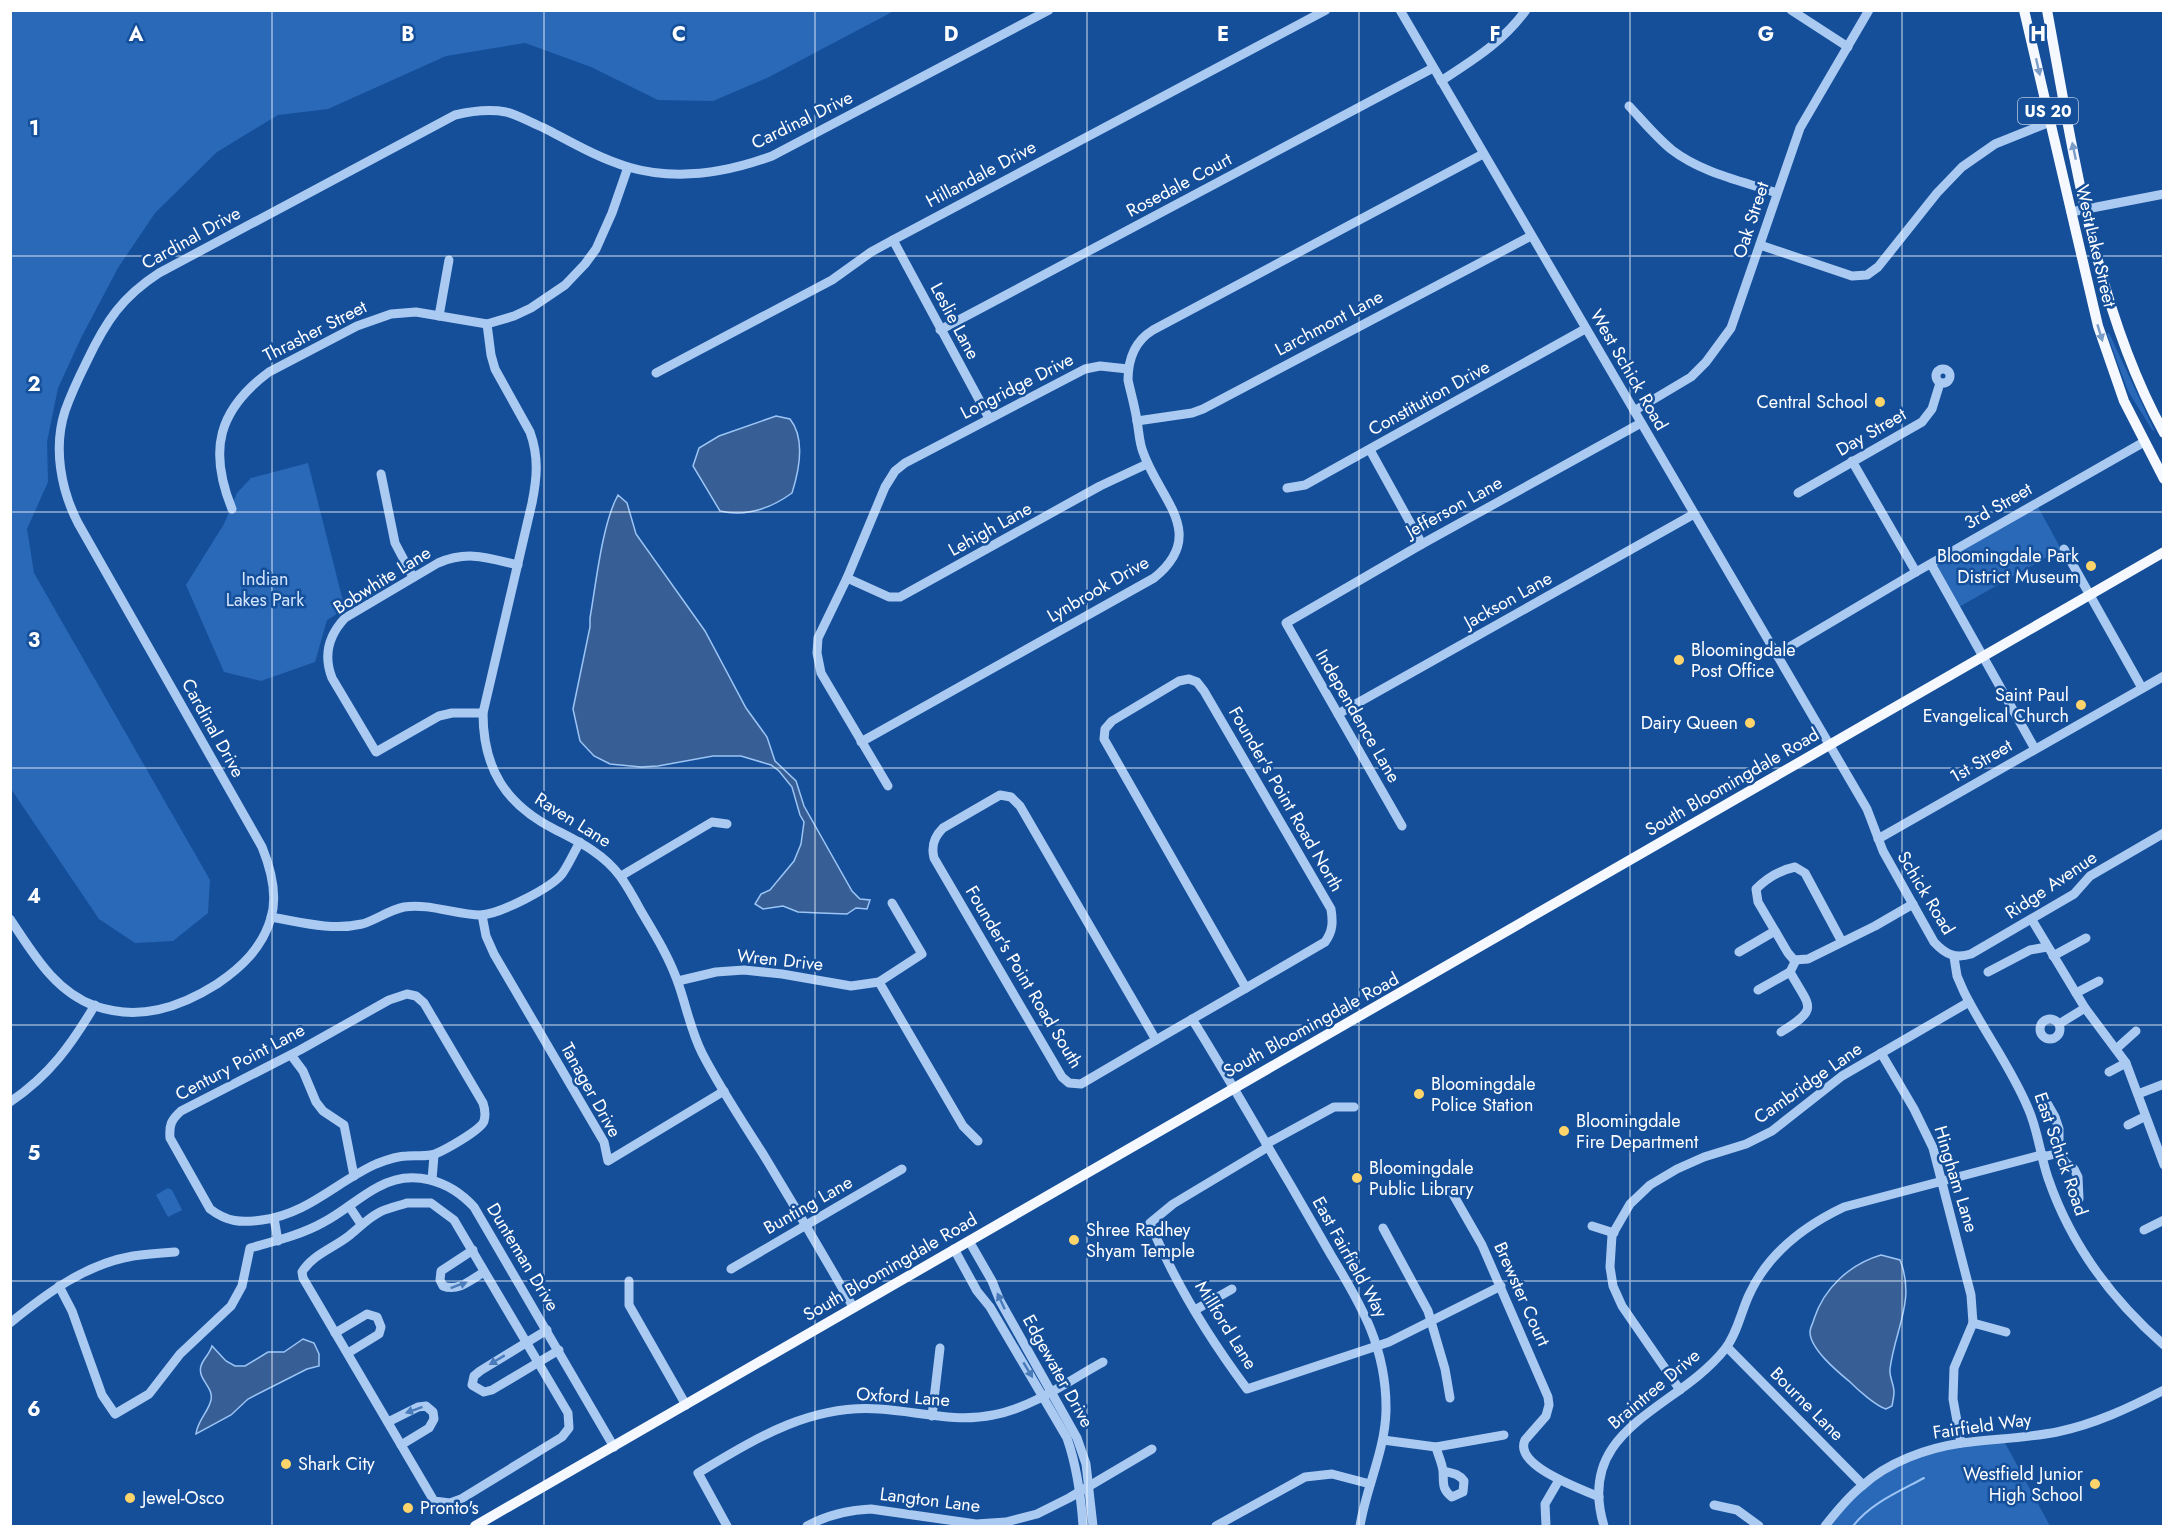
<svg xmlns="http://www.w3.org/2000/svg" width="2174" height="1537" viewBox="0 0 2174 1537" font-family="Jost,sans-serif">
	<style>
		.green { fill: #2969b8 }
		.water { fill: #375f96; stroke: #9cc5f5; stroke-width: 1.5 }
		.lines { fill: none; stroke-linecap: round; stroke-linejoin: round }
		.stream { stroke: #9cc5f5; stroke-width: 2 }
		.minor { stroke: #aacaf2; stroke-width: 9 }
		.major { stroke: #f5f9ff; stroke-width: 10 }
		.oneway { fill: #7a9cc7 }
		.oneway2 { fill: #497ab9 }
		.grid { fill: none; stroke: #fff; stroke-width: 1.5; stroke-opacity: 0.55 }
		.poi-dot { fill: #ffd56b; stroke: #154f9a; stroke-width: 2 }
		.labels { text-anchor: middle; stroke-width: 5; stroke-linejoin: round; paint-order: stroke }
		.shield { fill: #154f9a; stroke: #b9cae1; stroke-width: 1.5 }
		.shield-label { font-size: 16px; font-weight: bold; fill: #fff }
		.street-label { font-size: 18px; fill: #fff; stroke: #154f9a }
		.poi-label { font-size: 18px; fill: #fff; stroke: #154f9a; text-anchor: start }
		.park-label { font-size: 18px; fill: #d2e5fd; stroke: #154f9a }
		.grid-label { font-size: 20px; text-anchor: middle; font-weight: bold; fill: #fff; stroke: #154f9a; stroke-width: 5; stroke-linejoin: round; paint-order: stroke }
	</style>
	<rect width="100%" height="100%" fill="#154f9a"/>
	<g class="green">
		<path d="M11,10L894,11L769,77L713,101L658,100L591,67L525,43L446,56L328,109L278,115L217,152L155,213L118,268L81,338L58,388L47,442L48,482L27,529L34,573L210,880L208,913L173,941L135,943L99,919L11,789Z"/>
		<path d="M2109,333L2154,430L2153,431L2128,391L2107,334Z"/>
		<path d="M308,463L345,609L327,620L315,662L261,681L224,672L186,585L224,524L237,493L251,478Z"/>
		<path d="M2037,505L2061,549L1959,607L1934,564Z"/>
		<path d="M168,1188L172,1190L182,1210L168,1217L156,1195Z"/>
		<path d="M2004,1441L2050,1526H1828C1840,1513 1852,1496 1866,1486C1912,1451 1950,1449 2004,1441Z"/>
	</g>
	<g class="water">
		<path d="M776,416L790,419C806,439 799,471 792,493C770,509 747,517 720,511L693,466L699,448L719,436Z"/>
		<path d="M618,495L627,503L636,534L705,631L746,708L767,737L775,761L796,781L804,806L852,891L860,899L870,900L867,909L856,908L847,914L820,913L798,912L783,906L763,909L755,904L761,894L770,890L794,861L801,844L804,822L800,815L792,787L779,771L771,765L741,756H713L658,766L641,767L610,764L594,756L580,741L573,709L590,627V618C596,584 602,524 618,495Z"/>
		<path d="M1881,1255L1900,1260C1916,1300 1895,1329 1890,1369C1889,1377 1894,1384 1894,1392C1894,1396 1893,1401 1892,1406L1886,1409C1876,1406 1858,1390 1850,1382C1838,1372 1810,1349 1810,1332C1810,1328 1813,1323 1814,1319C1824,1288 1850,1264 1881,1255Z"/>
		<path d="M303,1339L314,1343L319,1354V1366L307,1369L248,1399L231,1415L196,1434C198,1419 208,1413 211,1400C214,1387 197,1379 201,1366C203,1359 209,1355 212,1346L226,1361L235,1366H245L268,1352H284Z"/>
	</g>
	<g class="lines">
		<path class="stream" d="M1853,1526C1871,1503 1898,1492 1924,1478"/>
		<g class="minor">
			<path d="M1400,10L1867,809L1883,851L1934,942C1945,954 1955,959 1971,954L2074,894L2090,876L2164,833"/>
			<path d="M1791,10L1848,47"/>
			<path d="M1441,81C1473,60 1503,42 1526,10"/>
			<path d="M1629,106C1643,121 1656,137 1672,150C1702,173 1742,181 1777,193"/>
			<path d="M2071,212L2164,194"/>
			<path d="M893,240L989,418"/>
			<path d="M1760,245L1852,276L1867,275L1878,267L1937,193L1962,167L1995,144L2050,122"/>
			<path d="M439,316L449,260"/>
			<path d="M487,324L491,355L495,369L530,432C539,457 537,478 532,503L483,713C483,768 505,804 554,829C579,842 603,853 620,876C628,887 635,900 641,911C654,933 668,955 677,980C686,1004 690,1029 702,1053C720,1088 742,1121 763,1154C794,1205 824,1256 853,1307"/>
			<path d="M940,330L1433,68"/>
			<circle cx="1943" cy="376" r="7"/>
			<path d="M656,373L832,280L871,252L893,240L1326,10"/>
			<path d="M1634,411L1691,377L1706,362L1731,328L1800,128L1869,10"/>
			<path d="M1137,421L1192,413L1203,409L1531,236"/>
			<path d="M1370,450L1422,544"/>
			<path d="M1852,461L1916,572"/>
			<path d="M381,474L395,543L413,577"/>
			<path d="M1287,488L1305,485L1585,329"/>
			<path d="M1798,493L1922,422L1932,409L1940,383"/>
			<path d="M232,509C208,450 218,410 269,372L357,326L391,314L416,312L487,324L514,316L531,308L565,285L585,264L596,249L612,213L628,167"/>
			<path d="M2064,549L2142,688"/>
			<path d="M1931,564L2035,749"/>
			<path d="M847,578L889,597H900L1100,486L1147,464"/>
			<path d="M1776,655L1916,572L2144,442"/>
			<path d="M1189,679L1197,682L1204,691L1331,909C1333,922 1333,931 1325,942L1246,988L1104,739L1105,729L1112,721L1179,681Z"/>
			<path d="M483,713H452L439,716L376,752L332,678C323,655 329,635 345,618L438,563C468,550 488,558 518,565"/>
			<path d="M1338,714L1694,514"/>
			<path d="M861,742L1154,578C1209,534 1159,499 1143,452C1139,442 1139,431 1137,421C1135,407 1131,394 1128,380C1128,359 1135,341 1153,330L1483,154"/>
			<path d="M888,786L821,673L817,653L818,638L847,578L885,487L895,471L905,463L1085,369L1100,366L1128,369"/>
			<path d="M1000,795L1011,797L1020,806L1156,1040L1081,1084L1069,1083L1062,1077L934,858C931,846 934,837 943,828Z"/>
			<path d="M1402,826L1286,623L1422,544L1641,423"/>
			<path d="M1878,839L2164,676"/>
			<path d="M621,876L712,822L727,824"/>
			<path d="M482,915L486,936L494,954L604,1142L608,1161L724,1091"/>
			<path d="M271,917C300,922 332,931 362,924C376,920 389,910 404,907C430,903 456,915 481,915C500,914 551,888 562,874C569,864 574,852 580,842"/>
			<path d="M10,919C33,953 54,991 95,1006C139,1021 179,1008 217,984C242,967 262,948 271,918C278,894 271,869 262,847L78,523C61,490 53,448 65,411C71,394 79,377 87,361C106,321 122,297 159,273L455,115C472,111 489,109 506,112C518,115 532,123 544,128C571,142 598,158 628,167C676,181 726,173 772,156L1049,10"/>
			<path d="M2032,920L2085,1008L2126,1063L2164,1165"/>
			<path d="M1842,942L1805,873L1795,867C1781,870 1767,878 1756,889L1758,902L1788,953L1794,960L1808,959L1875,926L1913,904"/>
			<path d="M1739,952L1775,931"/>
			<path d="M2053,956L2086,938"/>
			<path d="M1954,957L1957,976L1964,992C1984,1032 2011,1067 2028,1108C2038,1130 2040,1155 2048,1178C2071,1245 2111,1299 2164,1345"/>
			<path d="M1988,972L2030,950L2047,947"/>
			<path d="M678,981L716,972L744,970L782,974L851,986L879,982L963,1126L978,1141"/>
			<path d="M879,982L922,954L892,903"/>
			<path d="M1758,990L1790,972"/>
			<path d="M2076,993L2099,981"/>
			<path d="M407,994L416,996L424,1003L483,1103C485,1109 486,1114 484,1121C481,1130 445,1150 435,1154C427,1157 416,1155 407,1156C397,1156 386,1160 376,1164C336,1182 308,1214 262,1220C241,1223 227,1222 210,1209L170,1138C169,1125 171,1120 181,1111L300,1050L389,1000Z"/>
			<circle cx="2050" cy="1029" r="10"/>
			<path d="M1192,1019C1226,1073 1257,1129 1290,1184C1304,1208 1317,1231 1331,1255C1362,1306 1387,1349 1386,1411C1385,1451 1366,1488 1360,1526"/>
			<path d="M2059,1024L2085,1008"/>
			<path d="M1781,1032C1820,1008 1810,1008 1790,972L1796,960"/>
			<path d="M1156,1040L1246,988"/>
			<path d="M2116,1049L2136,1031"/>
			<path d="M1881,1053L1914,1109L1933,1148L1971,1295L1973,1323L1954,1368L1953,1399L1961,1443"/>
			<path d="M291,1055L303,1071L316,1102L323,1111L344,1125L354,1176"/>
			<path d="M2109,1072L2126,1063"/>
			<path d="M2138,1094L2164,1084"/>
			<path d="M2043,1096L2055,1117L2059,1129V1153L2065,1162L2074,1169L2078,1177L2079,1199"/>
			<path d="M10,1102C50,1075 71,1045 95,1005"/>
			<path d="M2128,1125L2144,1117"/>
			<path d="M1266,1144L1334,1107H1354"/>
			<path d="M1268,1147L1173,1204L1150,1223C1174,1281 1209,1338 1247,1389L1389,1342L1501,1286"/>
			<path d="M432,1180L434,1155"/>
			<path d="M1450,1189L1482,1245L1548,1397L1549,1405L1546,1416L1525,1440C1513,1466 1582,1489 1599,1497"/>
			<path d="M407,1203H431L454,1220L568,1413L569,1428L562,1437L461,1499L450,1503L434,1501L303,1278L302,1272C313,1254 334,1248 350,1235C360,1227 368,1218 380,1212C388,1208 398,1206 407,1203Z"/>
			<path d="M349,1206L361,1224"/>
			<path d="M274,1218L278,1241"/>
			<path d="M1592,1226L1614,1233"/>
			<path d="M1383,1228L1428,1311L1445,1369L1450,1398"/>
			<path d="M2144,1230L2164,1220"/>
			<path d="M969,1241L992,1281L1000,1301L1077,1438L1086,1464L1093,1526"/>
			<path d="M954,1249L977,1291L990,1307L1067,1438C1077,1467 1081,1496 1083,1526"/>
			<path d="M473,1250L441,1271L440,1280L443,1286C458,1292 471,1280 484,1272"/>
			<path d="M731,1269L902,1169"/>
			<path d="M629,1281V1305L686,1405"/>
			<path d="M59,1286L72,1311L102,1395L115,1414L149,1394L180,1354L231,1306L242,1286L250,1248C275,1241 301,1235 324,1222C343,1212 359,1197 378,1187C412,1168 449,1180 474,1207L614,1447"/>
			<path d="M1195,1310L1232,1289"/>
			<path d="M10,1323C47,1293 86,1264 133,1256C147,1254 161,1253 175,1252"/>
			<path d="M1973,1323L2006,1332"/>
			<path d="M547,1330L480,1371L474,1376L472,1385L484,1392L492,1390L559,1350"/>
			<path d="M335,1333L367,1314L377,1317L381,1327L379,1334L348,1353"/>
			<path d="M1727,1347L1863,1485"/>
			<path d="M1680,1390L1622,1306L1613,1286L1610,1267L1612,1235L1630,1204L1650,1185L1677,1169L1704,1157L1746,1144L1772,1131L1842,1076L1969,1002"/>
			<path d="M932,1416L940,1348"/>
			<path d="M388,1422L418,1407L426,1406L433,1412L434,1419L429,1428L401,1445"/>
			<path d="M1383,1440L1436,1447L1504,1435"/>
			<path d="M1436,1447C1438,1455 1442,1463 1443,1471C1444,1482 1441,1489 1452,1497L1463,1492L1464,1481C1458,1473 1452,1473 1443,1471"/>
			<path d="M1714,1505L1737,1510L1759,1526"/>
			<path d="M727,1526L698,1473C755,1439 810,1404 879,1409C917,1411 954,1423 993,1415C1032,1408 1068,1381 1103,1362"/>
			<path d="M807,1526C827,1515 848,1510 871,1509L976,1524L1006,1522L1037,1514L1069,1498L1152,1449"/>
			<path d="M1216,1526L1305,1477L1332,1474L1370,1484"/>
			<path d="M1546,1526L1545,1504L1559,1480"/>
			<path d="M1604,1526C1574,1427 1677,1410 1725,1349C1737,1334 1741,1312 1749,1295C1768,1253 1804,1226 1844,1207L2041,1155L2047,1156L2059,1153"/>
			<path d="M1825,1526C1836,1512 1848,1497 1862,1486C1888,1462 1927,1448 1962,1443C1993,1439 2026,1438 2057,1432C2095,1424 2129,1408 2164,1390"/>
		</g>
		<g class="major">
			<path d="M2024,10L2098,326L2124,401L2164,479"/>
			<path d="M2047,10C2073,150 2095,308 2164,433"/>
			<path d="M475,1526L2164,552"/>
		</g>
	</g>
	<defs><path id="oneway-solid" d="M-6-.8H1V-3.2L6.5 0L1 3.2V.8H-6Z" transform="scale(1.5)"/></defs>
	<g class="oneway">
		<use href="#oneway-solid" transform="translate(2038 67) rotate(77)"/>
		<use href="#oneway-solid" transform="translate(2074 151) rotate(-102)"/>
		<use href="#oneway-solid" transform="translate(2100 333) rotate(73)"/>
	</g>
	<g class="oneway2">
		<use href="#oneway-solid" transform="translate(459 1285) rotate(-21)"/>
		<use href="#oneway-solid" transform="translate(1001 1301) rotate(-115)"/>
		<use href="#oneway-solid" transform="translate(497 1360) rotate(149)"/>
		<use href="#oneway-solid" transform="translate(1028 1370) rotate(59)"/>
		<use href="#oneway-solid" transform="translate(414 1410) rotate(160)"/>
	</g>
	<path class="grid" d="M272,10V1526M544,10V1526M815,10V1526M1087,10V1526M1359,10V1526M1630,10V1526M1902,10V1526M10,256H2164M10,512H2164M10,768H2164M10,1025H2164M10,1281H2164"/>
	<g class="poi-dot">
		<circle cx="1880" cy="402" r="6"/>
		<circle cx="2091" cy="566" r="6"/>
		<circle cx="1679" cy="660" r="6"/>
		<circle cx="2081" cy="705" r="6"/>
		<circle cx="1750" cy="723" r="6"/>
		<circle cx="1419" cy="1094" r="6"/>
		<circle cx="1564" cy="1131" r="6"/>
		<circle cx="1357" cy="1178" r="6"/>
		<circle cx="1074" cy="1240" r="6"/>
		<circle cx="286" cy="1464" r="6"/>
		<circle cx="2095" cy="1484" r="6"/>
		<circle cx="130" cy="1498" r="6"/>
		<circle cx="408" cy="1508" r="6"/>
	</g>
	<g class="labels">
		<rect class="shield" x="2018" y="98" width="60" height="26" rx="4.5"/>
		<g class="shield-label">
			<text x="2048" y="117">US 20</text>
		</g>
		<g class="street-label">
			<text transform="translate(802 120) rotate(-26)" y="6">Cardinal Drive</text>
			<text transform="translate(981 174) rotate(-28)" y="6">Hillandale Drive</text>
			<text transform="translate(1179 185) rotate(-28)" y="6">Rosedale Court</text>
			<text transform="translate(1751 220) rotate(-72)" y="6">Oak Street</text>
			<text transform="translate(191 238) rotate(-29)" y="6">Cardinal Drive</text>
			<text transform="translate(2096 246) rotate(77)" y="6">West Lake Street</text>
			<text transform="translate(955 321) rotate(62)" y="6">Leslie Lane</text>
			<text transform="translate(1329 323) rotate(-28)" y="6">Larchmont Lane</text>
			<text transform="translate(315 331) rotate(-27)" y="6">Thrasher Street</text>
			<text transform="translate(1629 370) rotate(60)" y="6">West Schick Road</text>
			<text transform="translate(1017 386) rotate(-27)" y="6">Longridge Drive</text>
			<text transform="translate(1429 398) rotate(-29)" y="6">Constitution Drive</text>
			<text transform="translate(1871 432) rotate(-30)" y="6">Day Street</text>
			<text transform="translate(1998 506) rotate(-30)" y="6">3rd Street</text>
			<text transform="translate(1454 507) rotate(-29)" y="6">Jefferson Lane</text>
			<text transform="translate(990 529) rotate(-29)" y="6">Lehigh Lane</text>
			<text transform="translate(382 580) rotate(-32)" y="6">Bobwhite Lane</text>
			<text transform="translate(1098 589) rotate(-30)" y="6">Lynbrook Drive</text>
			<text transform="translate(1508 600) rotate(-29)" y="6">Jackson Lane</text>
			<text transform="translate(1358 716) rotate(60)" y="6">Independence Lane</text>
			<text transform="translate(213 728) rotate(61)" y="6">Cardinal Drive</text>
			<text transform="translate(1981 761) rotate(-30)" y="6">1st Street</text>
			<text transform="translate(1732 782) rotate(-30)" y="6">South Bloomingdale Road</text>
			<text transform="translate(1286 799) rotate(60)" y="6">Founder's Point Road North</text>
			<text transform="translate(573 820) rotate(32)" y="6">Raven Lane</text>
			<text transform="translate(2051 885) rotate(-34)" y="6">Ridge Avenue</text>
			<text transform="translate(1926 893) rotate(59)" y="6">Schick Road</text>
			<text transform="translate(780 960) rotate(6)" y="6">Wren Drive</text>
			<text transform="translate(1024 977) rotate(59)" y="6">Founder's Point Road South</text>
			<text transform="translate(1311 1025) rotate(-29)" y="6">South Bloomingdale Road</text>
			<text transform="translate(240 1062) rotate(-28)" y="6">Century Point Lane</text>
			<text transform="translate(1808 1083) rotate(-35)" y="6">Cambridge Lane</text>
			<text transform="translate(591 1090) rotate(61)" y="6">Tanager Drive</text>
			<text transform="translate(2061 1154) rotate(71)" y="6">East Schick Road</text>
			<text transform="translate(1956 1179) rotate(73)" y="6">Hingham Lane</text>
			<text transform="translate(808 1205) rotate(-30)" y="6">Bunting Lane</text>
			<text transform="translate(523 1257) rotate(59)" y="6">Dunteman Drive</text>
			<text transform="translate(1350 1257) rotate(61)" y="6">East Fairfield Way</text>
			<text transform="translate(890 1267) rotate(-30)" y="6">South Bloomingdale Road</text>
			<text transform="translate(1522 1294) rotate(66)" y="6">Brewster Court</text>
			<text transform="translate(1226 1325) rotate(58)" y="6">Millford Lane</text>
			<text transform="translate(1058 1371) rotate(61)" y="6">Edgewater Drive</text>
			<text transform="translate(1654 1389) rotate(-40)" y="6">Braintree Drive</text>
			<text transform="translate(903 1397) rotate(4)" y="6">Oxford Lane</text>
			<text transform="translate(1807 1404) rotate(45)" y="6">Bourne Lane</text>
			<text transform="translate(1982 1426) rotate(-8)" y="6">Fairfield Way</text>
			<text transform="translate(930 1500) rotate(7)" y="6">Langton Lane</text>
		</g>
		<g class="poi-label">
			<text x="1868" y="408" text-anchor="end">Central School</text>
			<text x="2079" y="562" text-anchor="end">Bloomingdale Park<tspan x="2079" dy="21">District Museum</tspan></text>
			<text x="1691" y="656">Bloomingdale<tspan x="1691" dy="21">Post Office</tspan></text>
			<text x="2069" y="701" text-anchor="end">Saint Paul<tspan x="2069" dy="21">Evangelical Church</tspan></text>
			<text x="1738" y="729" text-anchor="end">Dairy Queen</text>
			<text x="1431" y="1090">Bloomingdale<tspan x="1431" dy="21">Police Station</tspan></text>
			<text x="1576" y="1127">Bloomingdale<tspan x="1576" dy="21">Fire Department</tspan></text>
			<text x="1369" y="1174">Bloomingdale<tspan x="1369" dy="21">Public Library</tspan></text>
			<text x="1086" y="1236">Shree Radhey<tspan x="1086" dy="21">Shyam Temple</tspan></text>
			<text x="298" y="1470">Shark City</text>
			<text x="2083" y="1480" text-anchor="end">Westfield Junior<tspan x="2083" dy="21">High School</tspan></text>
			<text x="142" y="1504">Jewel-Osco</text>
			<text x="420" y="1514">Pronto's</text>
		</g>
		<g class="park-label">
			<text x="265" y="585">Indian<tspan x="265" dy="21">Lakes Park</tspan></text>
		</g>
	</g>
	<g class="grid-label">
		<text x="136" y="41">A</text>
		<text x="408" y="41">B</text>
		<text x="679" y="41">C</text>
		<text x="951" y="41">D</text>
		<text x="1223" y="41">E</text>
		<text x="1495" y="41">F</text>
		<text x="1766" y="41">G</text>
		<text x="2038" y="41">H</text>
		<text x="34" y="135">1</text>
		<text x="34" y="391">2</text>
		<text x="34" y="647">3</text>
		<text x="34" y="903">4</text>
		<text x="34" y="1160">5</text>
		<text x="34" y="1416">6</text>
	</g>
	<rect width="2174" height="1537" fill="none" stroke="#ffffff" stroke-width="24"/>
</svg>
